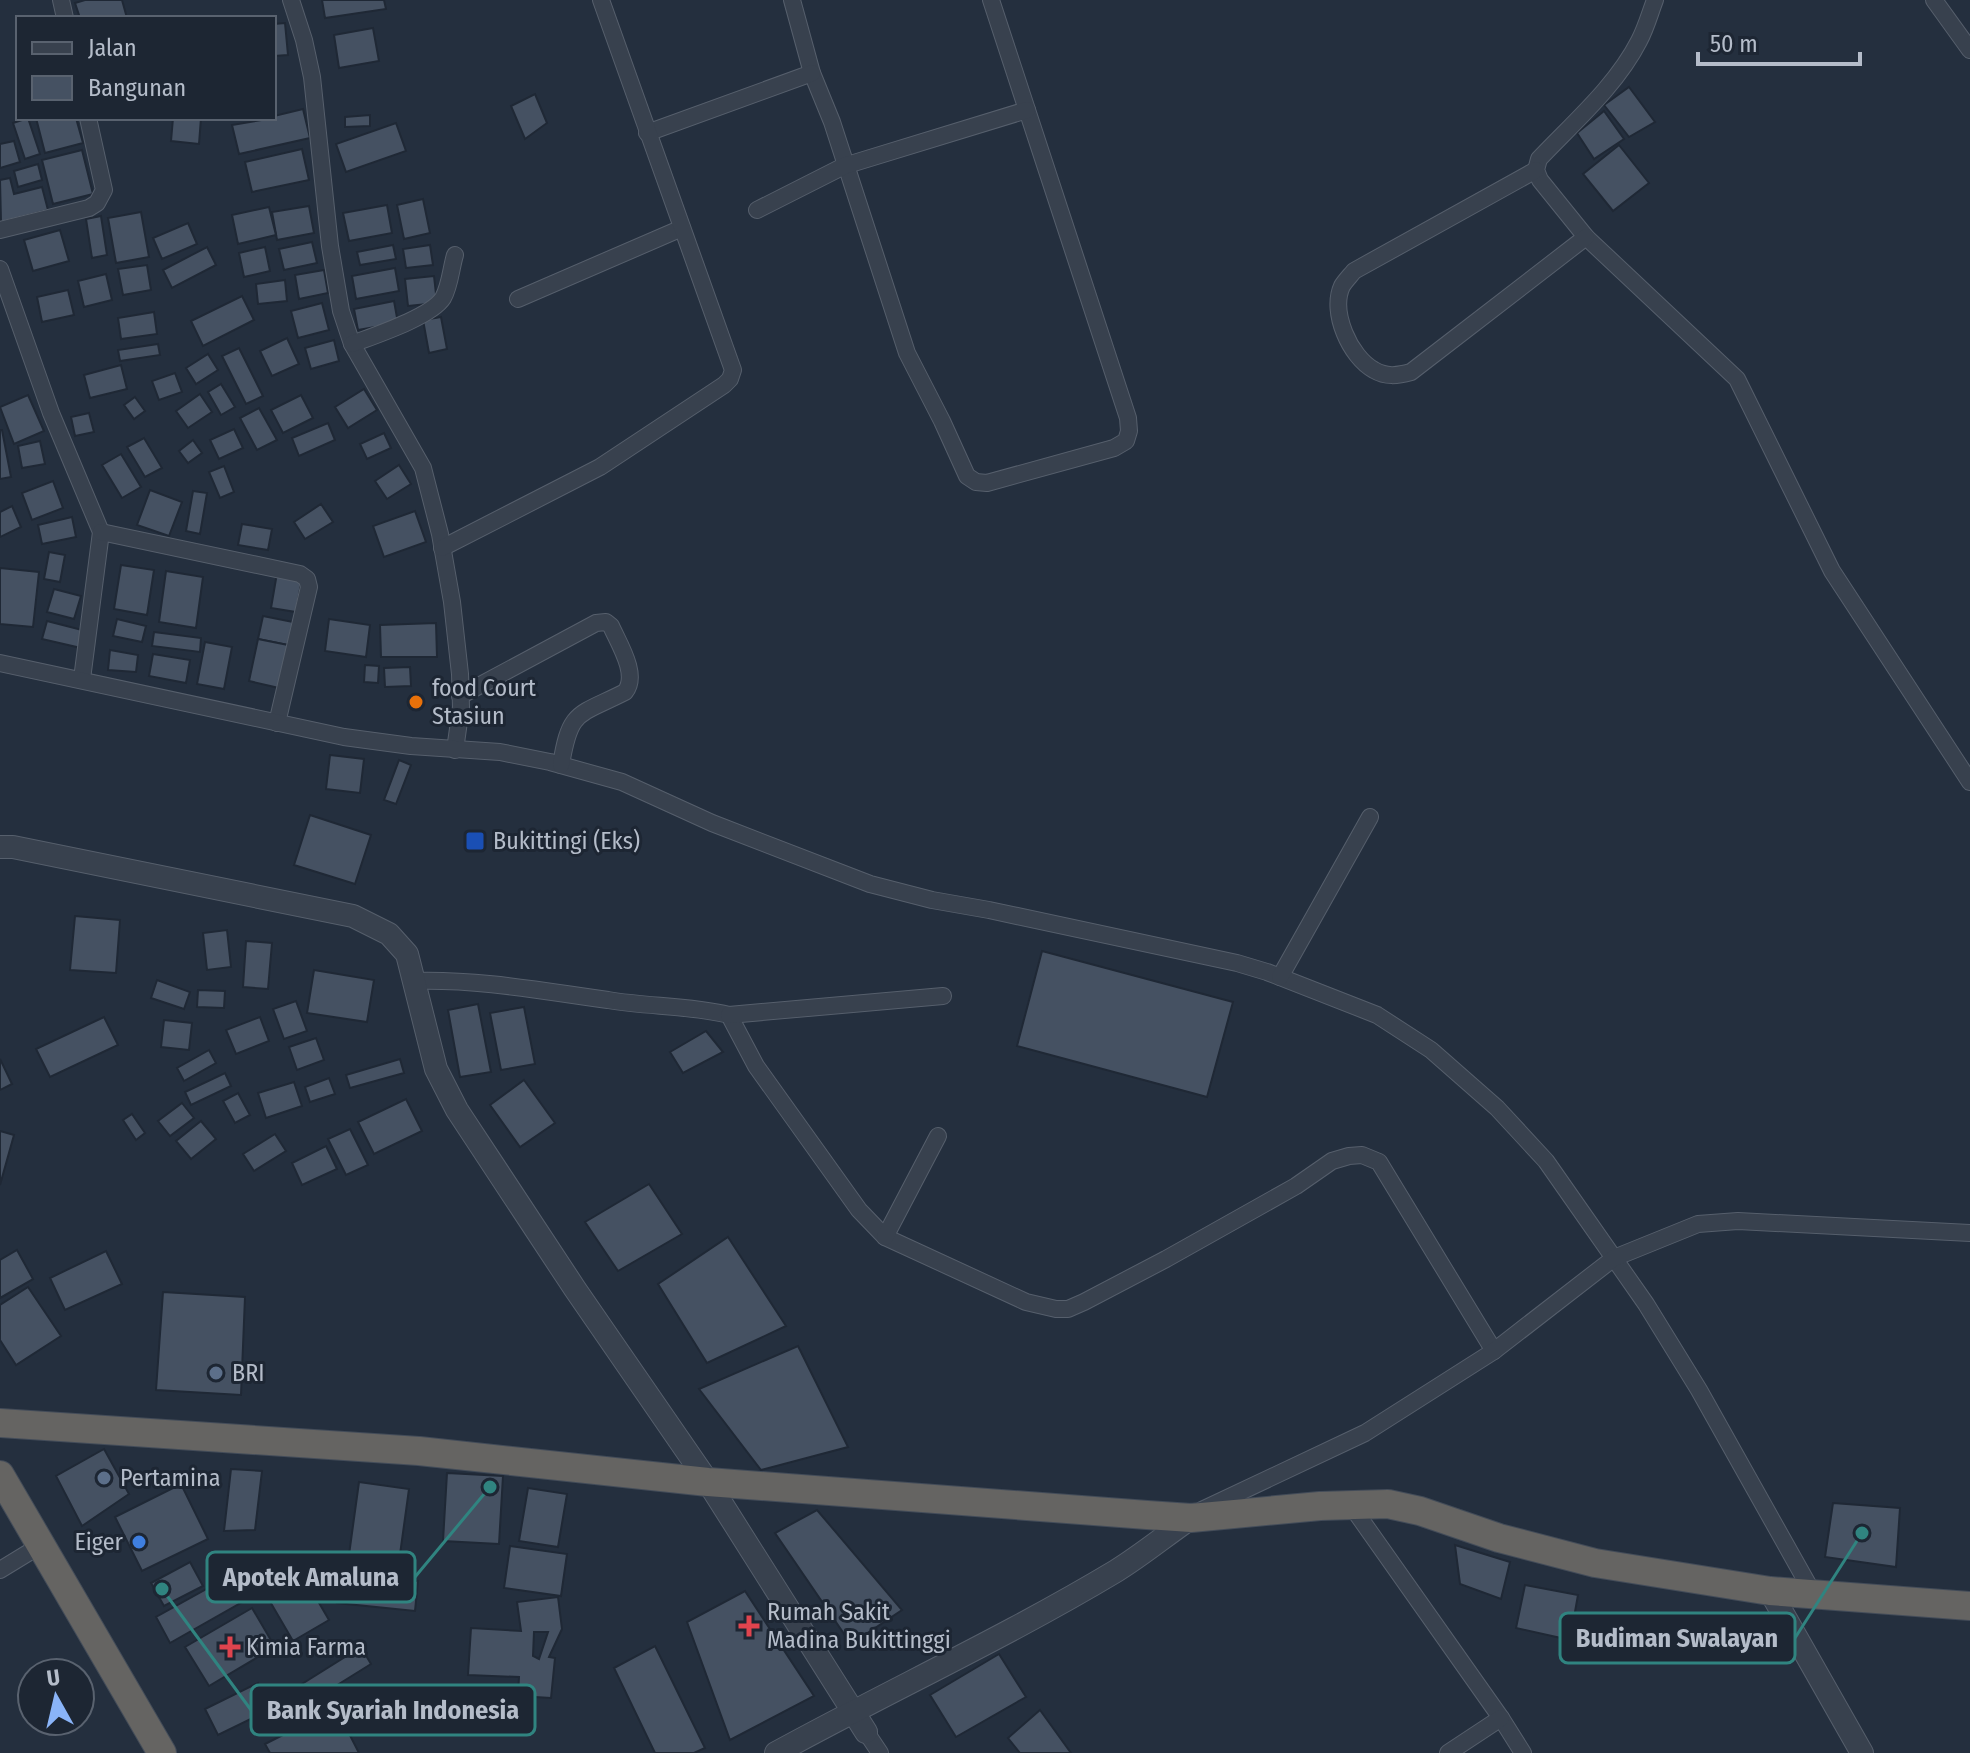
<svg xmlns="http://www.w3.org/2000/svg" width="1970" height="1753" viewBox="0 0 1970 1753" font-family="'Fira Sans Condensed',sans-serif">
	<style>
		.building { fill: #455162; stroke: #1f2835; stroke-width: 2; fill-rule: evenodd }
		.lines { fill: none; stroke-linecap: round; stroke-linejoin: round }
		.minor-casing { stroke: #565f6c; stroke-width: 18 }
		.tertiary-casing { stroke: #565f6c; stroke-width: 24 }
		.trunk-casing { stroke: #434c59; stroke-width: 30 }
		.minor { stroke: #38414e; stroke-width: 16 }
		.tertiary { stroke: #38414e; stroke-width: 22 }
		.trunk { stroke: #656462; stroke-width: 28 }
		.food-dot { fill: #e8710a; stroke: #1d2633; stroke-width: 3 }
		.transit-dot { fill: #1a4fb4; stroke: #1d2633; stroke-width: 3 }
		.service-dot { fill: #5c6f8a; stroke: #1d2633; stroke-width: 3 }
		.shop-dot { fill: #3f7fe0; stroke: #1d2633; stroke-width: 3 }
		.health-dot { fill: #e0444e; stroke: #1d2633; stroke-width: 3 }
		.labels { text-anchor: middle; stroke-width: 6; stroke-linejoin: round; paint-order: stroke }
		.poi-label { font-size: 24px; fill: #b4bcc9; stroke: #1d2633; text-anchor: start }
		.leader { fill: none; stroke: #308480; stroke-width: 3 }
		.callout-dot { fill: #308480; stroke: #1d2633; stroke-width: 3 }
		.callout { fill: #1d2633; stroke: #308480; stroke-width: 3 }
		.callout-label { font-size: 26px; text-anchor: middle; font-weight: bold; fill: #b4bcc9 }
	</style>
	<rect width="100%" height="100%" fill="#242f3e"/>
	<g class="building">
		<path d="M85,0H122L127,18H80L75,3Z"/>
		<path d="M322,0H384L386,9L325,18Z"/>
		<path d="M285,23L288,55L274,56V24Z"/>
		<path d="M373,28L379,61L339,68L334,35Z"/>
		<path d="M1629,87L1655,122L1629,137L1604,105Z"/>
		<path d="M535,94L547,123L525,139L511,106Z"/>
		<path d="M303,109L310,138L239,154L232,125L274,118V116Z"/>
		<path d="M1604,111L1624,139L1594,159L1577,133Z"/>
		<path d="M370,115V126L345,127V117Z"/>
		<path d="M28,118L40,154L25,159L13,123Z"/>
		<path d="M36,118H76L83,143L45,153Z"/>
		<path d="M173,118H201L199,144L171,141Z"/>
		<path d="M396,123L406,151L346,172L336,144Z"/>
		<path d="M14,141L20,162L0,168V144Z"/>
		<path d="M1619,145L1649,183L1613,211L1583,174Z"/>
		<path d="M302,149L309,180L252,192L245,162Z"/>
		<path d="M82,150L93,194L53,204L42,160Z"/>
		<path d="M38,164L42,180L18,187L14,171Z"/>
		<path d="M10,178L14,194L42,187L48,210L1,222L0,180Z"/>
		<path d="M423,199L430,233L404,239L397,205Z"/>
		<path d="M387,205L392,233L349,241L343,213Z"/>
		<path d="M309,206L314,233L277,240L272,212Z"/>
		<path d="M269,207L276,235L238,244L232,215Z"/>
		<path d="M141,212L149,257L116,263L108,218Z"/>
		<path d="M101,216L107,255L92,258L86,219Z"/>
		<path d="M188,223L197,244L162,259L153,238Z"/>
		<path d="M60,230L69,261L33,271L24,240Z"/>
		<path d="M312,242L317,263L284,270L279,249Z"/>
		<path d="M393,245L396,259L360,265L357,252Z"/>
		<path d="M430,245L433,265L406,268L403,249Z"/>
		<path d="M207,247L216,265L172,288L163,270Z"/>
		<path d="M265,247L270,271L244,277L239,253Z"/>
		<path d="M147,265L151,290L123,295L118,269Z"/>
		<path d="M395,268L399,291L356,299L352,276Z"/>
		<path d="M324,270L328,293L299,299L295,275Z"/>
		<path d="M106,274L112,300L84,307L78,281Z"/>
		<path d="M434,276L437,303L408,306L405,279Z"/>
		<path d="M285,280L287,301L258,304L256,284Z"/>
		<path d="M68,290L74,315L42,322L37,297Z"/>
		<path d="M242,296L254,320L203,346L191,321Z"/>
		<path d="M394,301L398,323L358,330L354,309Z"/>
		<path d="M322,303L329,330L298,338L291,311Z"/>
		<path d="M154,312L157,334L121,339L118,318Z"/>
		<path d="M441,317L447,349L429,353L423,320Z"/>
		<path d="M287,338L299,364L272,376L260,351Z"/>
		<path d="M334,340L339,361L311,369L305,348Z"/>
		<path d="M158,344L160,355L120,361L118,350Z"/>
		<path d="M239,348L263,396L246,404L222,356Z"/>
		<path d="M208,354L218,370L196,384L186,368Z"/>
		<path d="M121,365L127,389L90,398L84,375Z"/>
		<path d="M175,373L182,392L159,400L152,381Z"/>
		<path d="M221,384L235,407L221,415L208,392Z"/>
		<path d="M364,389L377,410L348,428L335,407Z"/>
		<path d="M200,394L212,412L188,428L176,411Z"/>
		<path d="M28,395L44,431L14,444L0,407Z"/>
		<path d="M301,395L313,418L283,433L271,410Z"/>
		<path d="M135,397L145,411L134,419L124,405Z"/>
		<path d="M259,408L277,440L257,450L240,418Z"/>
		<path d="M89,413L94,432L75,436L71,417Z"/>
		<path d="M328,423L335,440L299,456L292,438Z"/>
		<path d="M234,429L243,448L219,459L210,440Z"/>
		<path d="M0,430H2L11,477L0,479Z"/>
		<path d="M384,433L391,448L367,459L360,444Z"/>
		<path d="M144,438L162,468L145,477L127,447Z"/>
		<path d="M193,440L202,453L188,463L179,451Z"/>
		<path d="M40,441L45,464L22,468L18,446Z"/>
		<path d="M121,454L141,487L122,498L102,465Z"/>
		<path d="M399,465L411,484L387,499L375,481Z"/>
		<path d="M224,466L234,492L220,498L209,472Z"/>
		<path d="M53,481L63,508L32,520L22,493Z"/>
		<path d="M150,490L182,502L169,536L137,525Z"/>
		<path d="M193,491L207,493L200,534L186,531Z"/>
		<path d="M321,504L333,522L305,539L294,522Z"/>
		<path d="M12,506L21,527L0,537V512Z"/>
		<path d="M415,511L426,542L384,557L373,526Z"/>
		<path d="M72,517L76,537L42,544L38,525Z"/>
		<path d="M242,524L272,529L268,550L238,545Z"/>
		<path d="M49,552L65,555L60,582L44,579Z"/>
		<path d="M121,565L154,570L147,615L114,609Z"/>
		<path d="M0,568L39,572L33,627L0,624Z"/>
		<path d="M166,571L203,577L196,628L159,622Z"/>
		<path d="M277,573L302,578L296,612L271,608Z"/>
		<path d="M54,589L81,596L74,619L47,612Z"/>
		<path d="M263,616L293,622L288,645L258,639Z"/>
		<path d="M117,619L146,626L142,642L113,636Z"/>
		<path d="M329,619L370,625L366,657L325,651Z"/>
		<path d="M47,621L86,631L81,648L42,639Z"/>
		<path d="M436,623L437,657H381L380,625Z"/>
		<path d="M154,632L201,638L200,652L152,646Z"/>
		<path d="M258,639L288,645L279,688L249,681Z"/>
		<path d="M205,642L232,647L224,689L197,684Z"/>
		<path d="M110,650L138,655L136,672L108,670Z"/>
		<path d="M153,654L190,660L186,683L149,676Z"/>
		<path d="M365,665L379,666L378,683L364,682Z"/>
		<path d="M410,667L411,686L385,687L384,668Z"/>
		<path d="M330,755L364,759L360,793L326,789Z"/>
		<path d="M399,760L411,765L396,804L384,800Z"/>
		<path d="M310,815L371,835L355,884L294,865Z"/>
		<path d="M75,916L120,920L116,973L70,970Z"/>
		<path d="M227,930L231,967L207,970L203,933Z"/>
		<path d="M246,941L272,943L268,989L243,987Z"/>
		<path d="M1042,951L1233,1002L1207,1097L1017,1046Z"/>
		<path d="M314,970L374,980L367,1022L307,1013Z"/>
		<path d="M157,980L190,992L184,1009L151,998Z"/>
		<path d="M198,990L225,991L224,1008L197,1007Z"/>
		<path d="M296,1001L307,1031L284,1039L273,1009Z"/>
		<path d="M478,1004L491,1072L460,1077L448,1010Z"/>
		<path d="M524,1007L535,1064L501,1070L490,1013Z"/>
		<path d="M104,1017L118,1045L50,1077L36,1049Z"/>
		<path d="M260,1017L269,1041L236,1054L226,1030Z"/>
		<path d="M164,1020L192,1023L189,1050L161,1047Z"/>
		<path d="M706,1031L723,1052L683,1073L670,1052Z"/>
		<path d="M316,1038L324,1060L297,1070L289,1047Z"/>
		<path d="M209,1050L216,1063L184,1081L177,1068Z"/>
		<path d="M0,1059L12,1084L0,1090Z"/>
		<path d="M400,1059L404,1073L350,1088L346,1075Z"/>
		<path d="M225,1073L231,1086L191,1105L185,1092Z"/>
		<path d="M329,1078L335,1094L310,1102L305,1087Z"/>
		<path d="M524,1080L555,1123L520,1147L490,1105Z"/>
		<path d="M294,1082L302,1106L266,1118L258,1093Z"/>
		<path d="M238,1093L250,1115L235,1123L223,1101Z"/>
		<path d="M406,1099L422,1131L374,1154L358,1122Z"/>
		<path d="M182,1103L194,1118L170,1136L158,1121Z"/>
		<path d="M132,1114L145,1133L136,1140L123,1120Z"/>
		<path d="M201,1121L216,1139L191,1159L176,1141Z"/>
		<path d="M350,1129L368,1165L346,1175L328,1139Z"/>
		<path d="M0,1131L14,1135L0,1185Z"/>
		<path d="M275,1134L286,1151L254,1171L243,1154Z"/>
		<path d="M326,1146L337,1169L302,1185L292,1163Z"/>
		<path d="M649,1184L682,1234L618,1271L585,1222Z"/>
		<path d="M728,1237L786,1326L707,1363L658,1284Z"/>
		<path d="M17,1250L33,1279L0,1298V1260Z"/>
		<path d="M106,1251L122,1284L65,1310L50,1278Z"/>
		<path d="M28,1287L61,1336L16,1365L0,1340V1305Z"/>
		<path d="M163,1292L245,1297L241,1395L156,1390Z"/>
		<path d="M798,1346L848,1447L761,1470L699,1389Z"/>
		<path d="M104,1449L129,1494L82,1526L56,1476Z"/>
		<path d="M231,1469L262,1471L255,1530L224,1531Z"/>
		<path d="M447,1473L503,1476L499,1544L443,1541Z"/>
		<path d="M359,1482L409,1489L398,1569L348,1562Z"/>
		<path d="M181,1484L208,1539L142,1571L115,1517Z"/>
		<path d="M528,1488L567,1494L558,1547L519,1541Z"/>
		<path d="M1833,1503L1900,1508L1896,1567L1825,1557Z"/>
		<path d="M817,1510L902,1610L851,1644L775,1533Z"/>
		<path d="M1455,1545L1510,1562L1501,1599L1460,1584Z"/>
		<path d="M510,1546L567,1554L561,1596L504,1588Z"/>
		<path d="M190,1562L203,1586L164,1606L151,1583Z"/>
		<path d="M301,1572L329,1620L293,1641L265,1593Z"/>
		<path d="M341,1573L418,1581L415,1611L337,1603Z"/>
		<path d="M230,1576L244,1601L170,1643L156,1617Z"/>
		<path d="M1525,1585L1578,1595L1570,1640L1516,1628Z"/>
		<path d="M745,1591L814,1696L730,1740L687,1622Z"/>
		<path d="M558,1597L562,1629L549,1657L555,1658L551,1698L518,1696L519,1677L468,1675L471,1628L521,1631L517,1602ZM534,1632H548L539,1659L533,1656Z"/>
		<path d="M252,1608L275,1647L209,1686L185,1647Z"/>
		<path d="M655,1646L705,1748L694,1753H655L614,1668Z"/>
		<path d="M361,1647L371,1664L289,1715L278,1699Z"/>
		<path d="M999,1654L1026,1697L956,1737L930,1695Z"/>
		<path d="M258,1683L271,1709L218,1735L205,1709Z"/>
		<path d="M336,1708L359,1753H270L265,1744Z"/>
		<path d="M1040,1710L1071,1753H1020L1008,1738Z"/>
	</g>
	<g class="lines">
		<g class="minor-casing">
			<g id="minor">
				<path d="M61,0L65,18"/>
				<path d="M291,0L304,40L312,77L330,246L341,311L352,344L423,468L440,534L452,602L460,674L461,707L455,750"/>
				<path d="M792,0L812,73L832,122L907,353L942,421L967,476L976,482L987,483L1114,448L1126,441L1129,431L1128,418L991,0"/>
				<path d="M1655,0C1650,13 1646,28 1639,41C1616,86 1574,122 1539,159L1536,170L1540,180L1586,237L1737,379L1832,571L1970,782"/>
				<path d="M1934,0L1970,50"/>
				<path d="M647,133L812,73"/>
				<path d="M1536,170L1354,271C1350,276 1345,281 1342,286C1330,312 1350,357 1374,370C1386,377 1397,376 1411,372L1586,237"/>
				<path d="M757,210L844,166L1027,110"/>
				<path d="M0,230L89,208L97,203L104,190L88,118"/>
				<path d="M0,269L51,413L101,532L82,679"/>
				<path d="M518,299L682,228"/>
				<path d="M352,344C373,336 431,317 443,298C450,286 451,268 455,255"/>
				<path d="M101,532L300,574L307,579L309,587L277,723"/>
				<path d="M442,548L600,467L724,385L730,379L733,370L601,0"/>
				<path d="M0,663L344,737L411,746L500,752L550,762L622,782L712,823L870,884L932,900L989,910L1237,963L1267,972L1377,1015L1431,1050L1497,1108L1546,1161L1646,1304L1699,1390L1814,1595"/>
				<path d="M460,696L596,623L606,622L611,626C619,644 639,675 625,692C578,716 570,709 561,765"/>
				<path d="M1280,977L1370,817"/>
				<path d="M413,981C480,979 542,991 608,1000C648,1007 689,1005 729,1015L756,1066L859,1210L885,1237L1026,1302L1056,1309H1068L1084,1302L1166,1259L1296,1186L1332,1161L1349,1156L1362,1155L1379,1162L1494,1351"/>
				<path d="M729,1015L943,996"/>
				<path d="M885,1237L938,1136"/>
				<path d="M1350,1504L1501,1718L1523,1753"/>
				<path d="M1202,1510L1365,1433L1494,1351L1614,1258L1698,1224L1738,1221L1970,1233"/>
				<path d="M0,1570L41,1545"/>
				<path d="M866,1732L880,1753"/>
				<path d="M1448,1753L1501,1718"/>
			</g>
		</g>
		<g class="tertiary-casing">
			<g id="tertiary">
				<path d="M0,847H13L353,916L389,934L407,954L436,1069L457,1110L575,1289L708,1482L866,1732"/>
				<path d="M1770,1591L1862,1753"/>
				<path d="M776,1753C889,1691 1006,1637 1116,1571C1142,1555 1166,1535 1191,1518"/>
			</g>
		</g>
		<g class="trunk-casing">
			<g id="trunk">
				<path d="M0,1423L419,1451L708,1482L1147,1515L1191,1518L1320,1506L1388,1504L1420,1511L1499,1538L1595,1563L1770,1591L1970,1606"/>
				<path d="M0,1475L162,1753"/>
			</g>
		</g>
		<use href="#minor" class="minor"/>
		<use href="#tertiary" class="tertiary"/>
		<use href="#trunk" class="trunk"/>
	</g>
	<circle class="food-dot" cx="416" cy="702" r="8"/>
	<rect class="transit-dot" x="465" y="831" width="20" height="20" rx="4"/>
	<g class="service-dot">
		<circle cx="216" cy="1373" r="8"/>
		<circle cx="104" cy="1478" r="8"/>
	</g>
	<circle class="shop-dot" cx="139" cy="1542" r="8"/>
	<g class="health-dot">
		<path d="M745 1614h8v8h8v8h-8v8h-8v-8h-8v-8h8z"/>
		<path d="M226 1635h8v8h8v8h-8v8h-8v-8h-8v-8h8z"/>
	</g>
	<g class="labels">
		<g class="poi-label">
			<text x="432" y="696">food Court<tspan x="432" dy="28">Stasiun</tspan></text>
			<text x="493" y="849">Bukittingi (Eks)</text>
			<text x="232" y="1381">BRI</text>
			<text x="120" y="1486">Pertamina</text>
			<text x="123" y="1550" text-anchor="end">Eiger</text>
			<text x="767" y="1620">Rumah Sakit<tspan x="767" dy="28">Madina Bukittinggi</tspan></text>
			<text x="246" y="1655">Kimia Farma</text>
		</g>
	</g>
	<path class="leader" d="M490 1487L415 1577M1862 1533L1795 1638M162 1589L251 1710"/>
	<g class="callout-dot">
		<circle cx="490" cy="1487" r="8"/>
		<circle cx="1862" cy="1533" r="8"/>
		<circle cx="162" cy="1589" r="8"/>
	</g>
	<g class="callout">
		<rect x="207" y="1552" width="208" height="50" rx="8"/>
		<rect x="1560" y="1613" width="235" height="50" rx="8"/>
		<rect x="251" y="1685" width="284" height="50" rx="8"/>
	</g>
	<g class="callout-label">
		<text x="311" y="1586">Apotek Amaluna</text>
		<text x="1677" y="1647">Budiman Swalayan</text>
		<text x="393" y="1719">Bank Syariah Indonesia</text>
	</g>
	<rect x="16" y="16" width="260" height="104" fill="#1d2633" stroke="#59626f" stroke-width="2"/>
	<rect x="32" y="42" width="40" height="12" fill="#38414e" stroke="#59626f" stroke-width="2"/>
	<text x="88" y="56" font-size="24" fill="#b4bcc9">Jalan</text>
	<rect x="32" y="76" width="40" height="24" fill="#455162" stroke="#59626f" stroke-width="2"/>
	<text x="88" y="96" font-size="24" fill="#b4bcc9">Bangunan</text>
	<g transform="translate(56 1697) rotate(352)"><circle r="38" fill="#1d2633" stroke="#59626f" stroke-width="2"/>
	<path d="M0-6L14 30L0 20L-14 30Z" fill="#8ab4f8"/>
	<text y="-12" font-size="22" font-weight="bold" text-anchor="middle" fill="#b4bcc9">U</text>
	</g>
	<path d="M1698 52v12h162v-12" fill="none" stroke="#b4bcc9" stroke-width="4"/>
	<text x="1710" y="52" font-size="24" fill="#b4bcc9" stroke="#1d2633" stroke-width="6" paint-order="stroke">50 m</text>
</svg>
